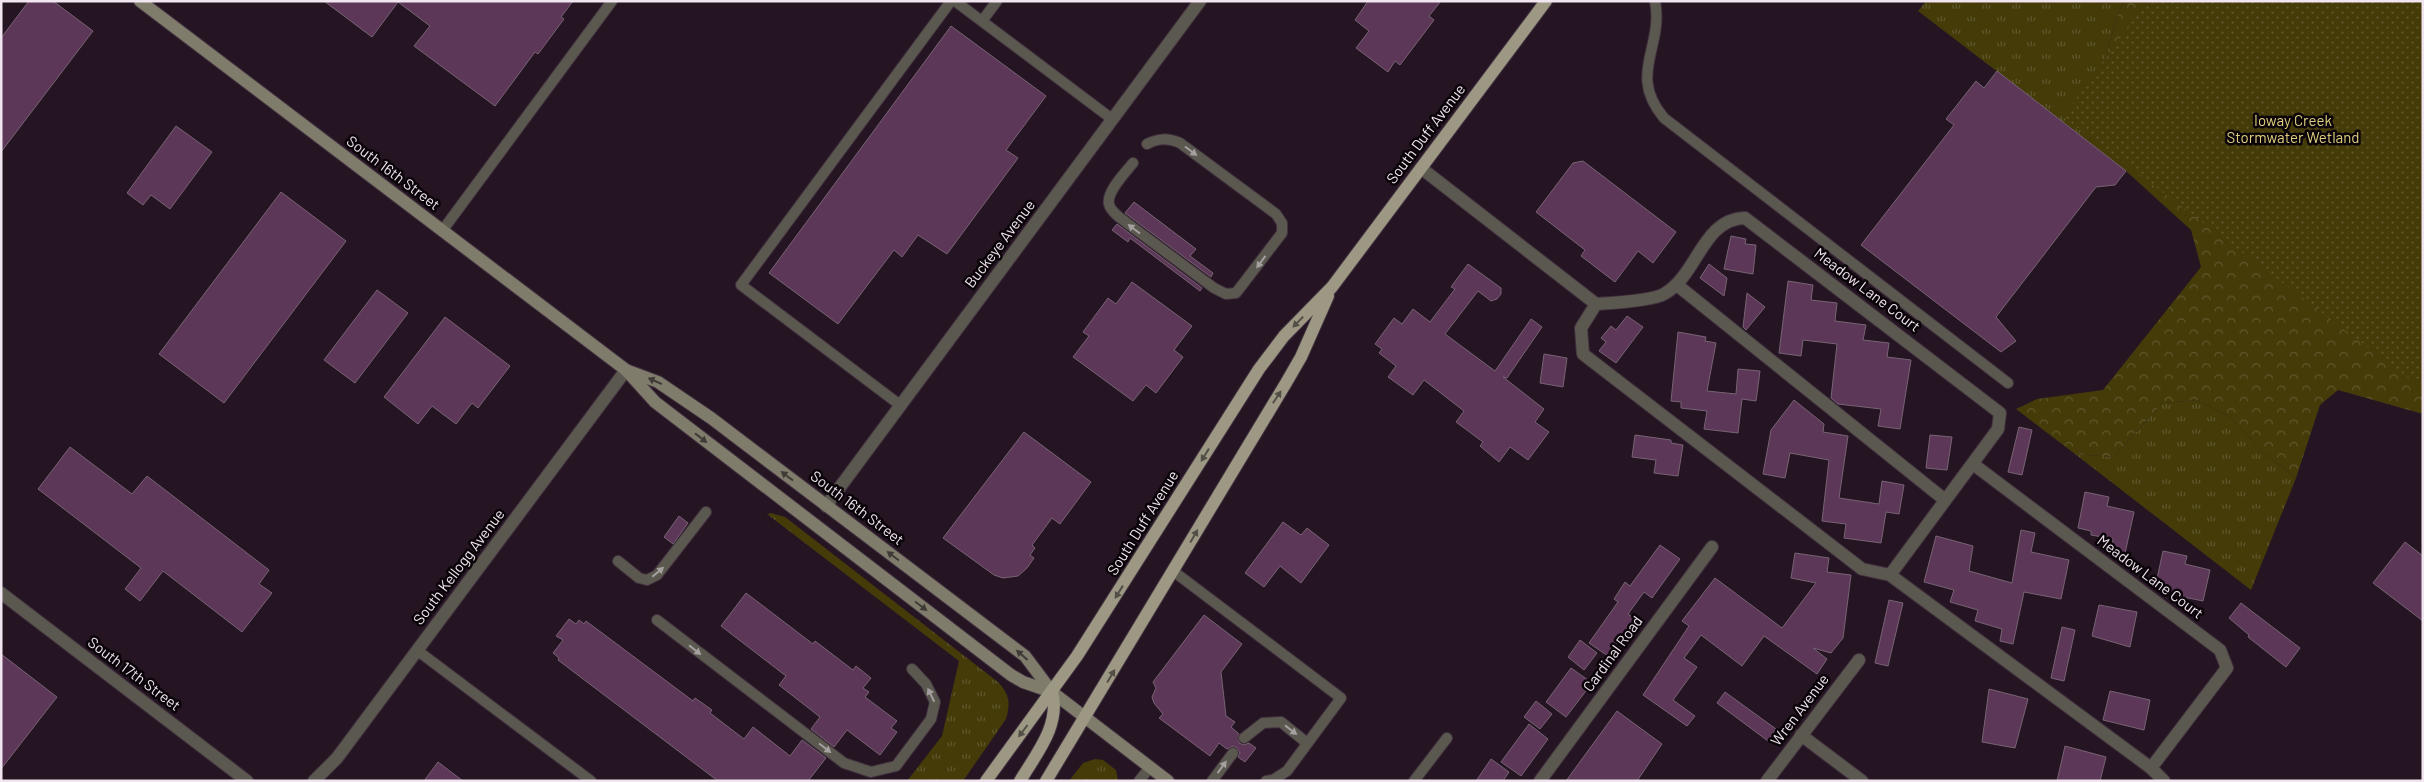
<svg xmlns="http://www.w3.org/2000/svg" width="2424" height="782" viewBox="0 0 2424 782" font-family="Barlow,sans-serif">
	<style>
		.grass { fill: url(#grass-tufts) }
		.forest { fill: url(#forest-crowns) }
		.park { fill: url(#park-dots) }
		.building { fill: #5d3758; stroke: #776374 }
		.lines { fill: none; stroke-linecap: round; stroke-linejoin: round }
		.lane-casing { stroke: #423240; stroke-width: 12 }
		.street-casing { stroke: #423240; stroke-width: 14 }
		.secondary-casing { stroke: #423240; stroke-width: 14 }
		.primary-casing { stroke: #423240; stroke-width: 14 }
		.lane { stroke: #5b594f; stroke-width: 10 }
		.street { stroke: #5b594f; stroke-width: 12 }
		.secondary { stroke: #807c6c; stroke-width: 12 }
		.primary { stroke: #9c9883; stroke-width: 12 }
		.oneway { fill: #a69f9f }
		.oneway2 { fill: #534e46 }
		.oneway3 { fill: #3f3a36 }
		.labels { text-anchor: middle; stroke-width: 5; stroke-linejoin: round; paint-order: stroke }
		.park-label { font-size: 15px; fill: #dfcf7e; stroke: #0a0409 }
		.street-label { font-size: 15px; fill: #f1e5ef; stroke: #0a0409 }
	</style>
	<defs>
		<pattern id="grass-tufts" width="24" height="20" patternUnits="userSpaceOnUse" patternTransform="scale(1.25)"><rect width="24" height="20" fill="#443b09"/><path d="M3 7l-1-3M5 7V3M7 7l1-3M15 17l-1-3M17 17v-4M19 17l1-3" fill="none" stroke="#5f572d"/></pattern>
		<pattern id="forest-crowns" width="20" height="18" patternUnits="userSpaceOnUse" patternTransform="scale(1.25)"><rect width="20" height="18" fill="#443b09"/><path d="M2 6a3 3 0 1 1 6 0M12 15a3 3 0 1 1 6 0" fill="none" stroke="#5f572d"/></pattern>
		<pattern id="park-dots" width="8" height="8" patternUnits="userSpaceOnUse" patternTransform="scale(1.25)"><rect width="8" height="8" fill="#443b09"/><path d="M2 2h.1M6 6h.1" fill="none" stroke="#5f572d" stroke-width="1.8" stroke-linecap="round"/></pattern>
	</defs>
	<rect width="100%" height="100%" fill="#251523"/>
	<g class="grass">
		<path d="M1926,1H2123C2106,47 2096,93 2089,142L1918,11Z"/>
		<path d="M2197,400L2230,417L2264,453L2296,478L2251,590L2075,454L2114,457L2162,403Z"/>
		<path d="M771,513L785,517L998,682C1009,694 1011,702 1006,719L963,781H907L942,736L959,661L767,514Z"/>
		<path d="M1095,759L1103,760L1116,770L1118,781H1069L1083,763Z"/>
	</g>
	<path class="forest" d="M2123,1H2251L2423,199V414L2338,390L2320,405L2296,478L2264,453L2230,417L2197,400L2162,403L2114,457L2075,454L2016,409L2037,399L2103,390L2201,267L2191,230L2126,171L2089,142C2096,93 2106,47 2123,1Z"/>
	<path class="park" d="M2147,1H2423V389L2063,117Z"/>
	<g class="building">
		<path d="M29,1H53L93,31L1,152V38Z"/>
		<path d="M324,1H573L561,17L564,19L538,54L535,52L495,106L414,46L430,26L398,2L372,37Z"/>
		<path d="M1368,1H1441L1429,16L1434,20L1400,65L1395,61L1388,72L1356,48L1369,31L1355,20Z"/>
		<path d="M951,26L1046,96L1006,150L1018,158L947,254L918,235L902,257L894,250L838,324L769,273Z"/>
		<path d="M1997,71L2126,171L2115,185L2096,187L1996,317L2016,341L2001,352L1861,245L1954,125L1946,119L1976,81L1984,88Z"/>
		<path d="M176,126L212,152L170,209L151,195L143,205L127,193Z"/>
		<path d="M1583,161L1676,232L1653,263L1638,251L1615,282L1581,256L1585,250L1536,212L1573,163Z"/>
		<path d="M281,192L346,241L224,403L159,354Z"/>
		<path d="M1134,202L1196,249L1190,256L1213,273L1211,277L1125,213Z"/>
		<path d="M1117,224L1202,288L1200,291L1130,238L1128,242L1112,230Z"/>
		<path d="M1731,236L1746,239L1745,244L1756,245L1753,274L1724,269Z"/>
		<path d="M1468,264L1501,288V294L1497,299L1491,301L1478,291L1445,334L1495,371L1531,319L1542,327L1507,378L1503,377L1544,409L1535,422L1549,432L1528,460L1510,447L1499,462L1480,446L1483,442L1456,422L1464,411L1424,380L1413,395L1388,377L1396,366L1379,353L1382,349L1375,344L1394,318L1402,324L1413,309L1430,322L1455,289L1451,287Z"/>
		<path d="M1709,264L1727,278L1724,296L1700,278Z"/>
		<path d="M1788,281L1813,285L1811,300L1837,303L1835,321L1866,325L1863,340L1889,343L1887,357L1911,360L1900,429L1878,426L1881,409L1838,404L1831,398L1837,344L1803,340L1801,356L1779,353Z"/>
		<path d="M1132,282L1192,326L1174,350L1183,357L1156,393L1146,385L1133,401L1073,357L1089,336L1083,332L1108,298L1116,304Z"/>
		<path d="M377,290L408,313L355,383L324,360Z"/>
		<path d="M1747,293L1765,307L1746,330L1743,327Z"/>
		<path d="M1627,316L1643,327L1616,363L1599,351L1606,342L1601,338L1611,326L1616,330Z"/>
		<path d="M445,317L510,366L478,408L472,403L456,424L432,406L418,424L384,397Z"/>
		<path d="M1678,332L1706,337L1705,341L1716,343L1707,391L1736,394L1738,369L1760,371L1756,401L1742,399L1738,433L1704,429L1707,411L1681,408V402L1671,401Z"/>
		<path d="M1544,354L1567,358L1563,387L1540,383Z"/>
		<path d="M1794,400L1824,424L1823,432L1848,436L1839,498L1879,504L1882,481L1904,485L1899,514L1886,512L1881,543L1844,538L1846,524L1822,521L1829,460L1790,453L1785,478L1763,474L1771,430Z"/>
		<path d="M2019,427L2032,430L2022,475L2008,472Z"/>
		<path d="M1024,432L1091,482L1060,524L1052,518L1032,545L1035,548L1030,555L1034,558L1027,568L1018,576L1003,578L994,575L943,538Z"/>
		<path d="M1635,435L1671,440V443L1683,445L1678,476L1654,473L1656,460L1632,457Z"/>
		<path d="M1930,435L1952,437L1947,470L1926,468Z"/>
		<path d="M70,447L132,494L147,476L269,570L259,584L272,593L242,632L163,571L140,601L125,589L141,568L38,489Z"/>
		<path d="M2085,492L2109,497L2107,506L2134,512L2124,558L2110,555L2113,539L2091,535V531L2078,528Z"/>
		<path d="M679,516L688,523L673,544L664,537Z"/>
		<path d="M1283,522L1301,535L1307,528L1329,545L1301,583L1280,566L1264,587L1245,573Z"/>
		<path d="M2021,530L2035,533L2031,552L2069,560L2061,599L2024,592L2013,644L2000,641L2002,629L1975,621L1978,610L1950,602L1954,590L1924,582L1936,536L1973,546L1969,571L2012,583Z"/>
		<path d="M2405,542L2423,556V621L2373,583Z"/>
		<path d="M1660,545L1680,559L1652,598L1644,592L1628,614L1635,619L1608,656L1589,643L1618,602L1614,599L1625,582L1630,586Z"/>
		<path d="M2163,551L2187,556L2185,564L2210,570L2203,601L2169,594V591L2155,588Z"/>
		<path d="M1795,553L1829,558L1827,572L1851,575L1843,638L1831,653L1813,648L1827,659L1817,674L1764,636L1742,666L1701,635L1684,658L1697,667L1673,700L1695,716L1687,726L1643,695L1689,626L1682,621L1715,578L1782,628L1816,583L1791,578Z"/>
		<path d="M746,593L813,644L815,641L853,670L856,666L871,678L863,688L869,692L865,697L897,721L891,728L897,732L880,755L847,730L834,747L811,729L820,717L779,685L786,676L721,626Z"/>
		<path d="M1889,600L1903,603L1888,666L1875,663Z"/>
		<path d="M2241,603L2300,648L2286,667L2248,637L2249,635L2229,618Z"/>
		<path d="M2099,605L2137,612L2130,647L2092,636Z"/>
		<path d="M1204,615L1242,644L1221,672L1226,716L1235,722L1231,727L1239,734V743L1244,745L1249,743L1256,748L1245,762L1238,757L1240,753L1237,748L1233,746L1227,749L1219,743L1210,756L1159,718L1163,714L1154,703L1152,697L1156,688L1153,682Z"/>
		<path d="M569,619L576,624L579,620L584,624L586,621L693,701L695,698L712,710L710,713L744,739L753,727L790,756L802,740L826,758L808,781H718L558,660L559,658L553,653L563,640L556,636Z"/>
		<path d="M2062,627L2075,630L2064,681L2051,678Z"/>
		<path d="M1580,640L1597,653L1584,670L1568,657Z"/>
		<path d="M1,654L57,697L1,769Z"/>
		<path d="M1571,668L1592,683L1566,717L1546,702Z"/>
		<path d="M1989,689L2028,699L2015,748L1982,742Z"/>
		<path d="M2110,691L2150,700L2144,730L2103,720Z"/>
		<path d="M1725,692L1776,729L1768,741L1717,703Z"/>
		<path d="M1536,701L1552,714L1540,729L1524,717Z"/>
		<path d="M1617,711L1662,744L1637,781H1566Z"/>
		<path d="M1529,724L1548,739L1521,776L1501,762Z"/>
		<path d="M2065,746L2106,757L2100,781H2057Z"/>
		<path d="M1491,759L1509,772L1503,781H1476Z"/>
		<path d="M438,762L463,781H424Z"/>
	</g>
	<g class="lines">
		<g class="lane-casing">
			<g id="lane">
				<path d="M955,1L1112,119"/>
				<path d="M1655,1C1664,48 1627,74 1664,118L2008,383"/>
				<path d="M982,21L997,1"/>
				<path d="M1133,163C1125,173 1106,192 1109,204C1110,210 1115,213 1119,217L1214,288L1226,294L1236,293L1282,233V223L1276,214L1180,143C1167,138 1159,138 1147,144"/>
				<path d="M442,231L612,1"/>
				<path d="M900,405L741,285L951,1"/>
				<path d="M618,561L639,578L647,580L657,575L706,512"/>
				<path d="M1173,571L1341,698L1287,771L1273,780L1266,781"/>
				<path d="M657,620L844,763L871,772L896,766L931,719L935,702L926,684L912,669"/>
				<path d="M418,651L591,781"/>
				<path d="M1244,738L1263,723L1281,722L1307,743"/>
				<path d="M1139,781L1150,767"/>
				<path d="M1212,781L1233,753"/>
				<path d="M1414,781L1447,738"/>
			</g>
		</g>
		<g class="street-casing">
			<g id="street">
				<path d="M1421,168L1596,304"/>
				<path d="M1677,285L1945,500"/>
				<path d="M1973,464L2220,650L2227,668L2151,768"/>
				<path d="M826,506L1200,1"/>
				<path d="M1890,575L1998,429L2000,413L1745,218C1702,219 1698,275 1664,294C1652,301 1612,303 1596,304L1581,328L1583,354L1862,569L1890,575L2151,768L2164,781"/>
				<path d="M1,593L247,781"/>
				<path d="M1801,735L1862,781"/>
				<path d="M314,781L337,758L626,370"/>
				<path d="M1540,781L1712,547"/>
				<path d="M1767,781L1859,660"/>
			</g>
		</g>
		<g class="secondary-casing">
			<g id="secondary">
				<path d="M140,1L626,370L655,402L1011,675L1023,682L1052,692"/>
				<path d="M626,370L658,382L711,418L1025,656L1052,692L1168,781"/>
			</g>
		</g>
		<g class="primary-casing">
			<g id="primary">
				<path d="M986,781L1077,656L1259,369L1284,336L1332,287L1546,1"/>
				<path d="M1020,781C1036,754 1061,725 1052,692"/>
				<path d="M1046,781L1286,383L1301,357L1328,296"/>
			</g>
		</g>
		<use href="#lane" class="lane"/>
		<use href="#street" class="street"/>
		<use href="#secondary" class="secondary"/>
		<use href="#primary" class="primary"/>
	</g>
	<defs><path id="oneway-solid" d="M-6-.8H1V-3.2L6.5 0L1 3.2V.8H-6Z" transform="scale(1.25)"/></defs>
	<g class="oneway">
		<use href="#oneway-solid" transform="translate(1191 151) rotate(37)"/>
		<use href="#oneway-solid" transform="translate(1134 229) rotate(-143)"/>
		<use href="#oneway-solid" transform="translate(1261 262) rotate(126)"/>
		<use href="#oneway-solid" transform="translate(658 572) rotate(-40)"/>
		<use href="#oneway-solid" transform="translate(695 650) rotate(38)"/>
		<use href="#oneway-solid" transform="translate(931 695) rotate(-116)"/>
		<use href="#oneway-solid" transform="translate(1291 730) rotate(38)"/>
		<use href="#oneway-solid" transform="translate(825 748) rotate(37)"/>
		<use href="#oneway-solid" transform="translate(1222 767) rotate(-54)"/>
	</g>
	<g class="oneway2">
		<use href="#oneway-solid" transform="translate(1298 322) rotate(134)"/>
		<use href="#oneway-solid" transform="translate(1277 397) rotate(-57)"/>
		<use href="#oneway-solid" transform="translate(1205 455) rotate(122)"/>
		<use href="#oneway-solid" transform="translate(1194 536) rotate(-60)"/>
		<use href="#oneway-solid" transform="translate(1119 592) rotate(122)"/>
		<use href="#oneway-solid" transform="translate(1111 676) rotate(-59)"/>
		<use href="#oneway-solid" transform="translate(1023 731) rotate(127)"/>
	</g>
	<g class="oneway3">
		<use href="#oneway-solid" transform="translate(655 381) rotate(-156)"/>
		<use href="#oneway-solid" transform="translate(701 438) rotate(38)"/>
		<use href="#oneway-solid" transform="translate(787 476) rotate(-143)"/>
		<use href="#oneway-solid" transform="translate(893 556) rotate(-143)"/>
		<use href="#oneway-solid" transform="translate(921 606) rotate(37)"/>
		<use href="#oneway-solid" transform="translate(1022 655) rotate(-139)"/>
	</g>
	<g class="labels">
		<g class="park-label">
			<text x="2293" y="126">Ioway Creek<tspan x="2293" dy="17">Stormwater Wetland</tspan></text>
		</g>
		<g class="street-label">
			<text transform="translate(1426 134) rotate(-53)" y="5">South Duff Avenue</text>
			<text transform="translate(393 173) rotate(37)" y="5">South 16th Street</text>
			<text transform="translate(1000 244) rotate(-53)" y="5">Buckeye Avenue</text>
			<text transform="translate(1867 290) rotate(37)" y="5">Meadow Lane Court</text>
			<text transform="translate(857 508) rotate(37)" y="5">South 16th Street</text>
			<text transform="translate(1143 523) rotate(-58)" y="5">South Duff Avenue</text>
			<text transform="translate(459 567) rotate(-53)" y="5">South Kellogg Avenue</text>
			<text transform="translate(2150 577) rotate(37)" y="5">Meadow Lane Court</text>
			<text transform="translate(1613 654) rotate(-54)" y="5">Cardinal Road</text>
			<text transform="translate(134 674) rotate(37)" y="5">South 17th Street</text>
			<text transform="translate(1800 710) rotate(-53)" y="5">Wren Avenue</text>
		</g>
	</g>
	<rect width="2424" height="782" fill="none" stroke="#f1e5ef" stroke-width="5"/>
</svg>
